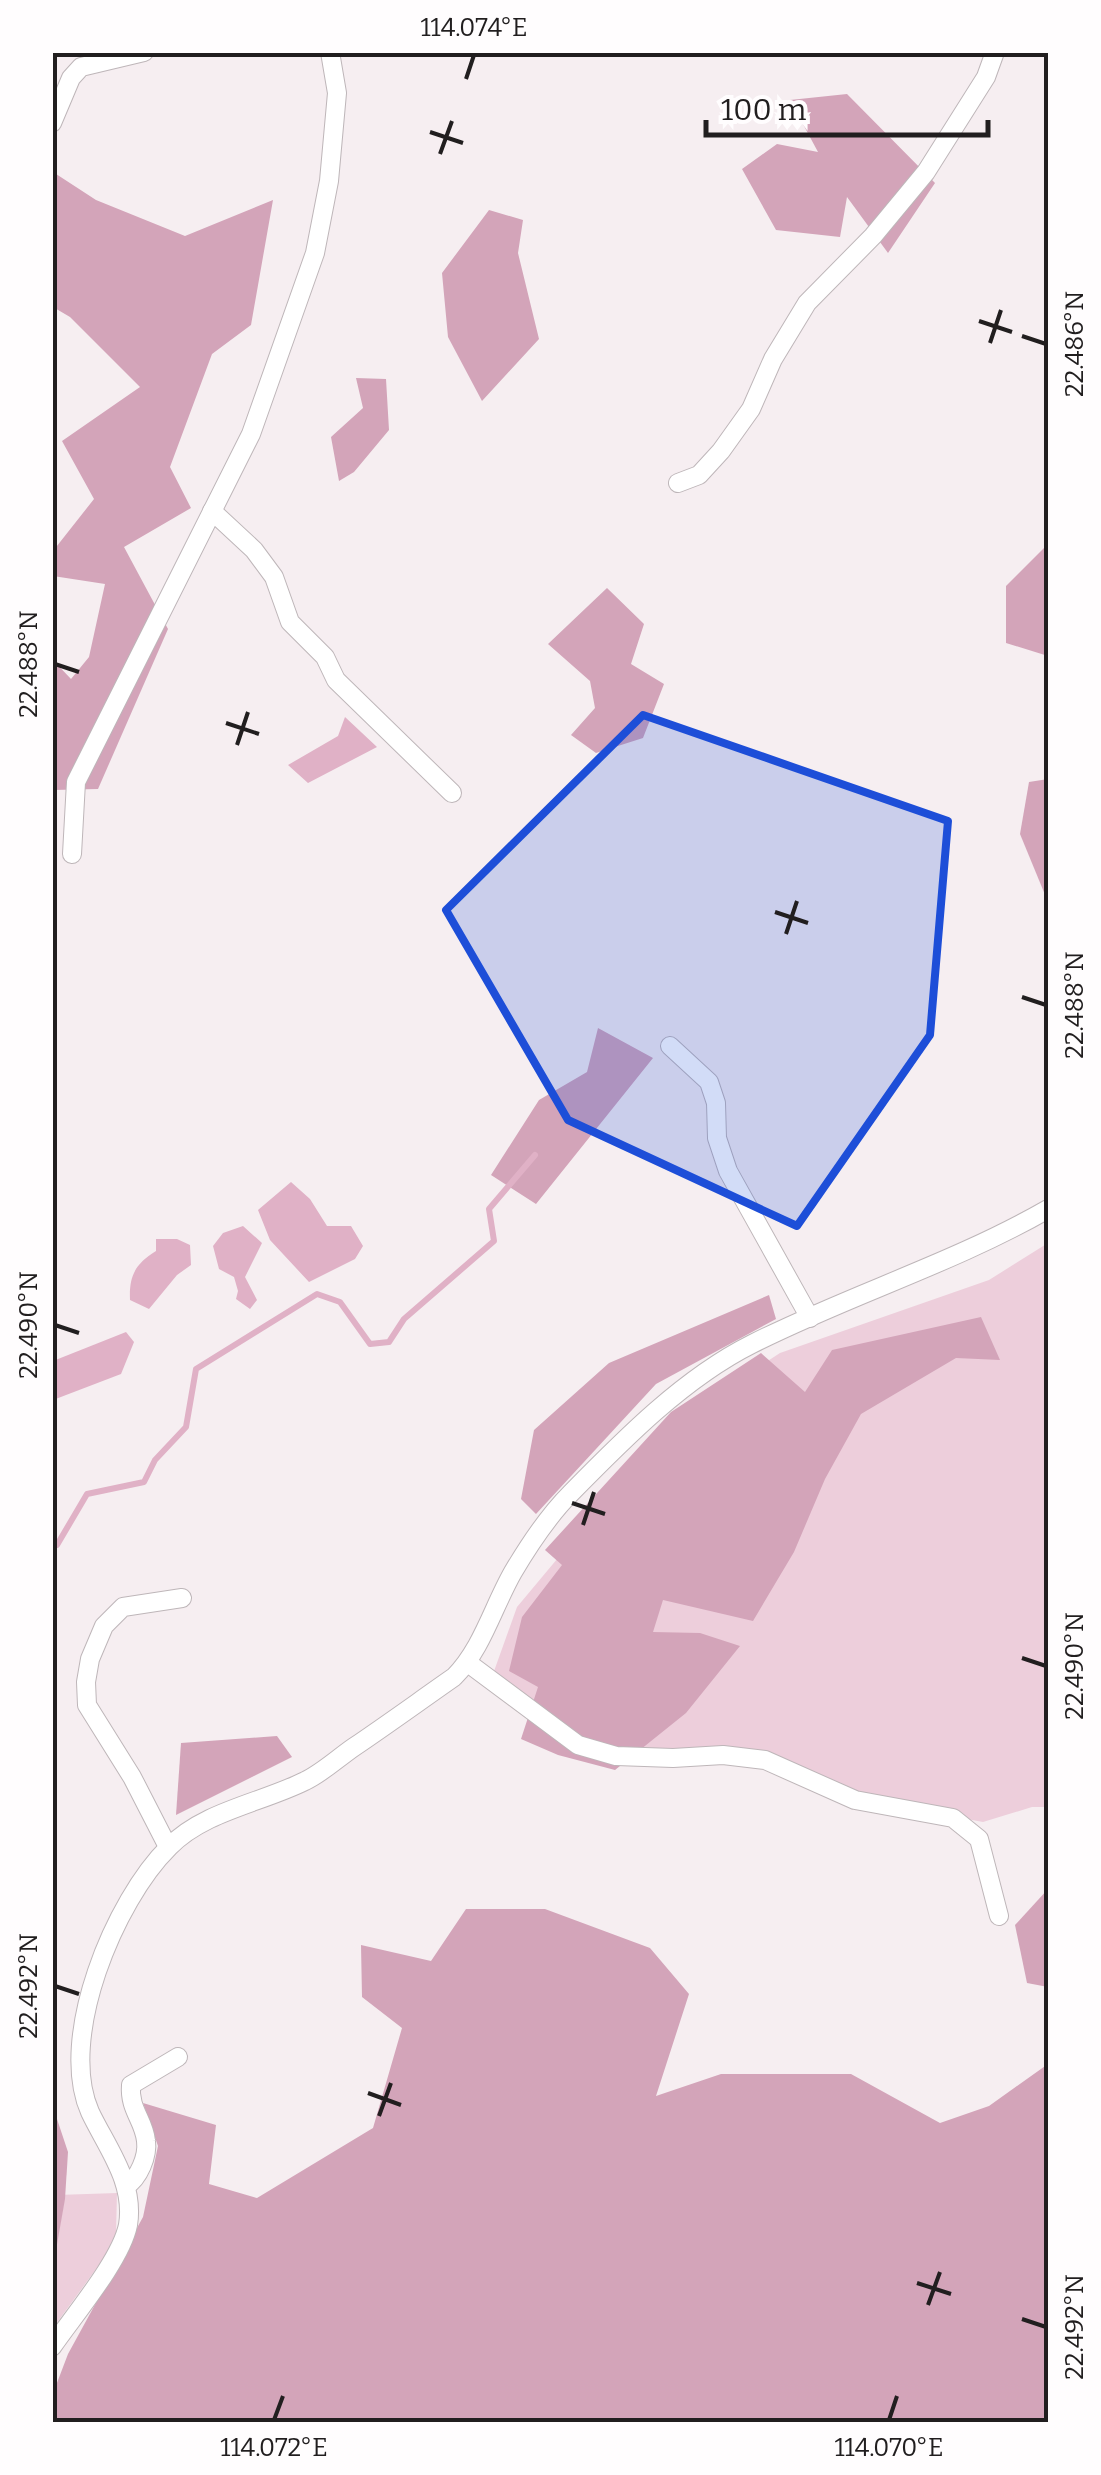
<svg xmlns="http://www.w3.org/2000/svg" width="1101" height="2475" viewBox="0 0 1101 2475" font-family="Bitter,serif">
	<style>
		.green { fill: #edcedb }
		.forest { fill: #d3a4b9 }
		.water { fill: #e0b1c6 }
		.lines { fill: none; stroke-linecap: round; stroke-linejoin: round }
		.stream { stroke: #e0b1c6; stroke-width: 6 }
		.minor-casing { stroke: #beb6b9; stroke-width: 20 }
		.minor { stroke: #fff; stroke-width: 18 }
		.marked { fill: #1d4ed8; fill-opacity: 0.2; stroke: #1d4ed8; stroke-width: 8; stroke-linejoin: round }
		.ticks { fill: none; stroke: #211e1f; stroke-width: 4 }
		.neatline { fill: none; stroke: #211e1f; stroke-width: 4 }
		.ticks-label { font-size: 25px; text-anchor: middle; fill: #211e1f }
	</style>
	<rect width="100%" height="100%" fill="#f6eef1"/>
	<g class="green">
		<path d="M1048,1243V1807H1032L983,1822L871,1801L743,1750H613L530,1703L493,1674L517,1607L624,1479L697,1407L780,1353L989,1280Z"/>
		<path d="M117,2193L116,2233L104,2258L53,2328L52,2238L57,2195Z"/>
	</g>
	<g class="forest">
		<path d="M847,94L935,183L888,253L847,197L840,237L776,230L742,169L777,144L818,152L790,100Z"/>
		<path d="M53,172L96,200L185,236L273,200L251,325L212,354L170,467L191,508L124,547L168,629L98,789L53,790L52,659L71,679L89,657L105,584L53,576V551L94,499L62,441L140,387L70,317L53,307Z"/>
		<path d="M489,210L523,220L518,253L539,339L482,401L448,337L442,273Z"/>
		<path d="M356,378L386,379L389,430L354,472L339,481L331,437L363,408Z"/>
		<path d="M1048,544V656L1006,643V586Z"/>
		<path d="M607,588L644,624L631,664L664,684L643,738L596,753L571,735L595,708L590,681L548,644Z"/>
		<path d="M1048,779V902L1020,834L1029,782Z"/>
		<path d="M598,1028L653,1058L536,1204L491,1175L539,1100L587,1072Z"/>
		<path d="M769,1295L776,1319L656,1384L536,1514L521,1499L534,1430L609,1363Z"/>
		<path d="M981,1317L1000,1360L956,1358L861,1414L825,1479L794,1552L753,1621L663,1600L653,1632L700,1633L740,1646L686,1713L615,1770L558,1755L521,1739L538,1687L509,1671L522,1617L562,1565L545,1550L671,1412L761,1353L805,1392L832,1350Z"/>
		<path d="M277,1736L292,1757L176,1815L181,1743Z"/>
		<path d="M1048,1889V1987L1027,1983L1015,1925Z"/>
		<path d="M466,1909H545L650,1948L689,1994L656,2096L721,2074H851L940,2123L989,2106L1048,2064V2422H53L52,2396L68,2354L143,2217L158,2146L143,2103L216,2125L209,2184L257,2198L373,2128L402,2028L362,1997L361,1945L431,1961Z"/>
		<path d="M52,2104L68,2152L65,2199L53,2267Z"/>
	</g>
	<g class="water">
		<path d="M345,717L377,747L308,783L288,765L338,736Z"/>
		<path d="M291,1182L310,1199L327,1226H351L363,1246L355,1259L309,1282L270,1240L258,1210Z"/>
		<path d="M243,1226L262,1243L245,1277L257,1300L250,1309L236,1299L238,1291L234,1277L219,1269L213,1246L223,1233Z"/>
		<path d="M156,1239H177L190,1245L191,1265L177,1275L149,1309L130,1300C129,1276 135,1264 156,1251Z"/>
		<path d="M126,1332L134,1342L121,1374L53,1400V1361Z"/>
	</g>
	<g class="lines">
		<path class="stream" d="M52,1546L57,1545L87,1494L144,1482L155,1460L186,1427L196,1369L317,1294L340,1302L370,1344L389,1342L404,1319L494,1241L489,1209L535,1155"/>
		<g class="minor-casing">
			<g id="minor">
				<path d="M52,123L71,78L81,67L144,52"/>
				<path d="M678,483L699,475L721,451L751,409L773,359L807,303L873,236L926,172L986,77L995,52"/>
				<path d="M212,511L254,550L274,577L290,622L325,657L336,680L452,793"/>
				<path d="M72,854L76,782L251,434L315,253L329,181L337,93L330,52"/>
				<path d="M670,1046L709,1082L716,1103L717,1138L728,1171L810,1318"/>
				<path d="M468,1663L578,1745L616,1756L673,1758L723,1755L765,1760L855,1800L953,1818L979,1839L999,1916"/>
				<path d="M168,1847L132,1777L87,1705L86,1682L90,1659L104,1626L123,1607L182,1598"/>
				<path d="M126,2186C139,2178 148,2156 146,2141C144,2120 129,2110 131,2085L178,2057"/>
				<path d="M52,2347C74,2315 121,2260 128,2225C135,2182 107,2148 90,2112C57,2038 115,1900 169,1847C204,1811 261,1803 305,1781C322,1773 338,1758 354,1747C388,1724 421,1700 454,1677C482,1649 493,1607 513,1572C529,1545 549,1515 571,1493C624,1439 684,1378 752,1344C849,1295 954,1263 1048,1209"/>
			</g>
		</g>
		<use href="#minor" class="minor"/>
	</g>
	<path class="marked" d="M643,715L948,821L930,1035L797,1226L568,1120L446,910Z"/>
	<path class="ticks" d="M466,79L474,55M430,132L463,143M440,154L452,121M979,321L1012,332M1022,336L1046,344M990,343L1001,310M55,664L79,672M226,723L259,734M237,745L248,712M775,912L808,923M786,934L797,901M1022,997L1046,1005M55,1325L79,1333M572,1503L605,1514M583,1525L594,1492M1022,1658L1046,1666M55,1986L79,1994M368,2093L401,2105M379,2116L391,2083M917,2283L951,2294M928,2305L940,2272M1022,2319L1046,2327M274,2420L283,2396M889,2420L897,2396"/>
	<rect width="1101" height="2475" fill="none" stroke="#fffdfe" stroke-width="110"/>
	<path d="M706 120v15h282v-15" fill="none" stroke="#211e1f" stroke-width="5"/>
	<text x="721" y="120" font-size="30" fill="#211e1f" stroke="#fffdfe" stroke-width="8" paint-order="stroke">100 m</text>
	<rect x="55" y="55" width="991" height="2365" class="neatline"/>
	<g class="ticks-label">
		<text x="474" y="36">114.074°E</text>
		<text transform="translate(1074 344) rotate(-90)" y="9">22.486°N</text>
		<text transform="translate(28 664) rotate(-90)" y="9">22.488°N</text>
		<text transform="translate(1074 1005) rotate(-90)" y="9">22.488°N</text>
		<text transform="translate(28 1325) rotate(-90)" y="9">22.490°N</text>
		<text transform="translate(1074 1666) rotate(-90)" y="9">22.490°N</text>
		<text transform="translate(28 1986) rotate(-90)" y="9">22.492°N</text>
		<text transform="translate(1074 2327) rotate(-90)" y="9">22.492°N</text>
		<text x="274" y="2456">114.072°E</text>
		<text x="889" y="2456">114.070°E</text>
	</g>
</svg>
